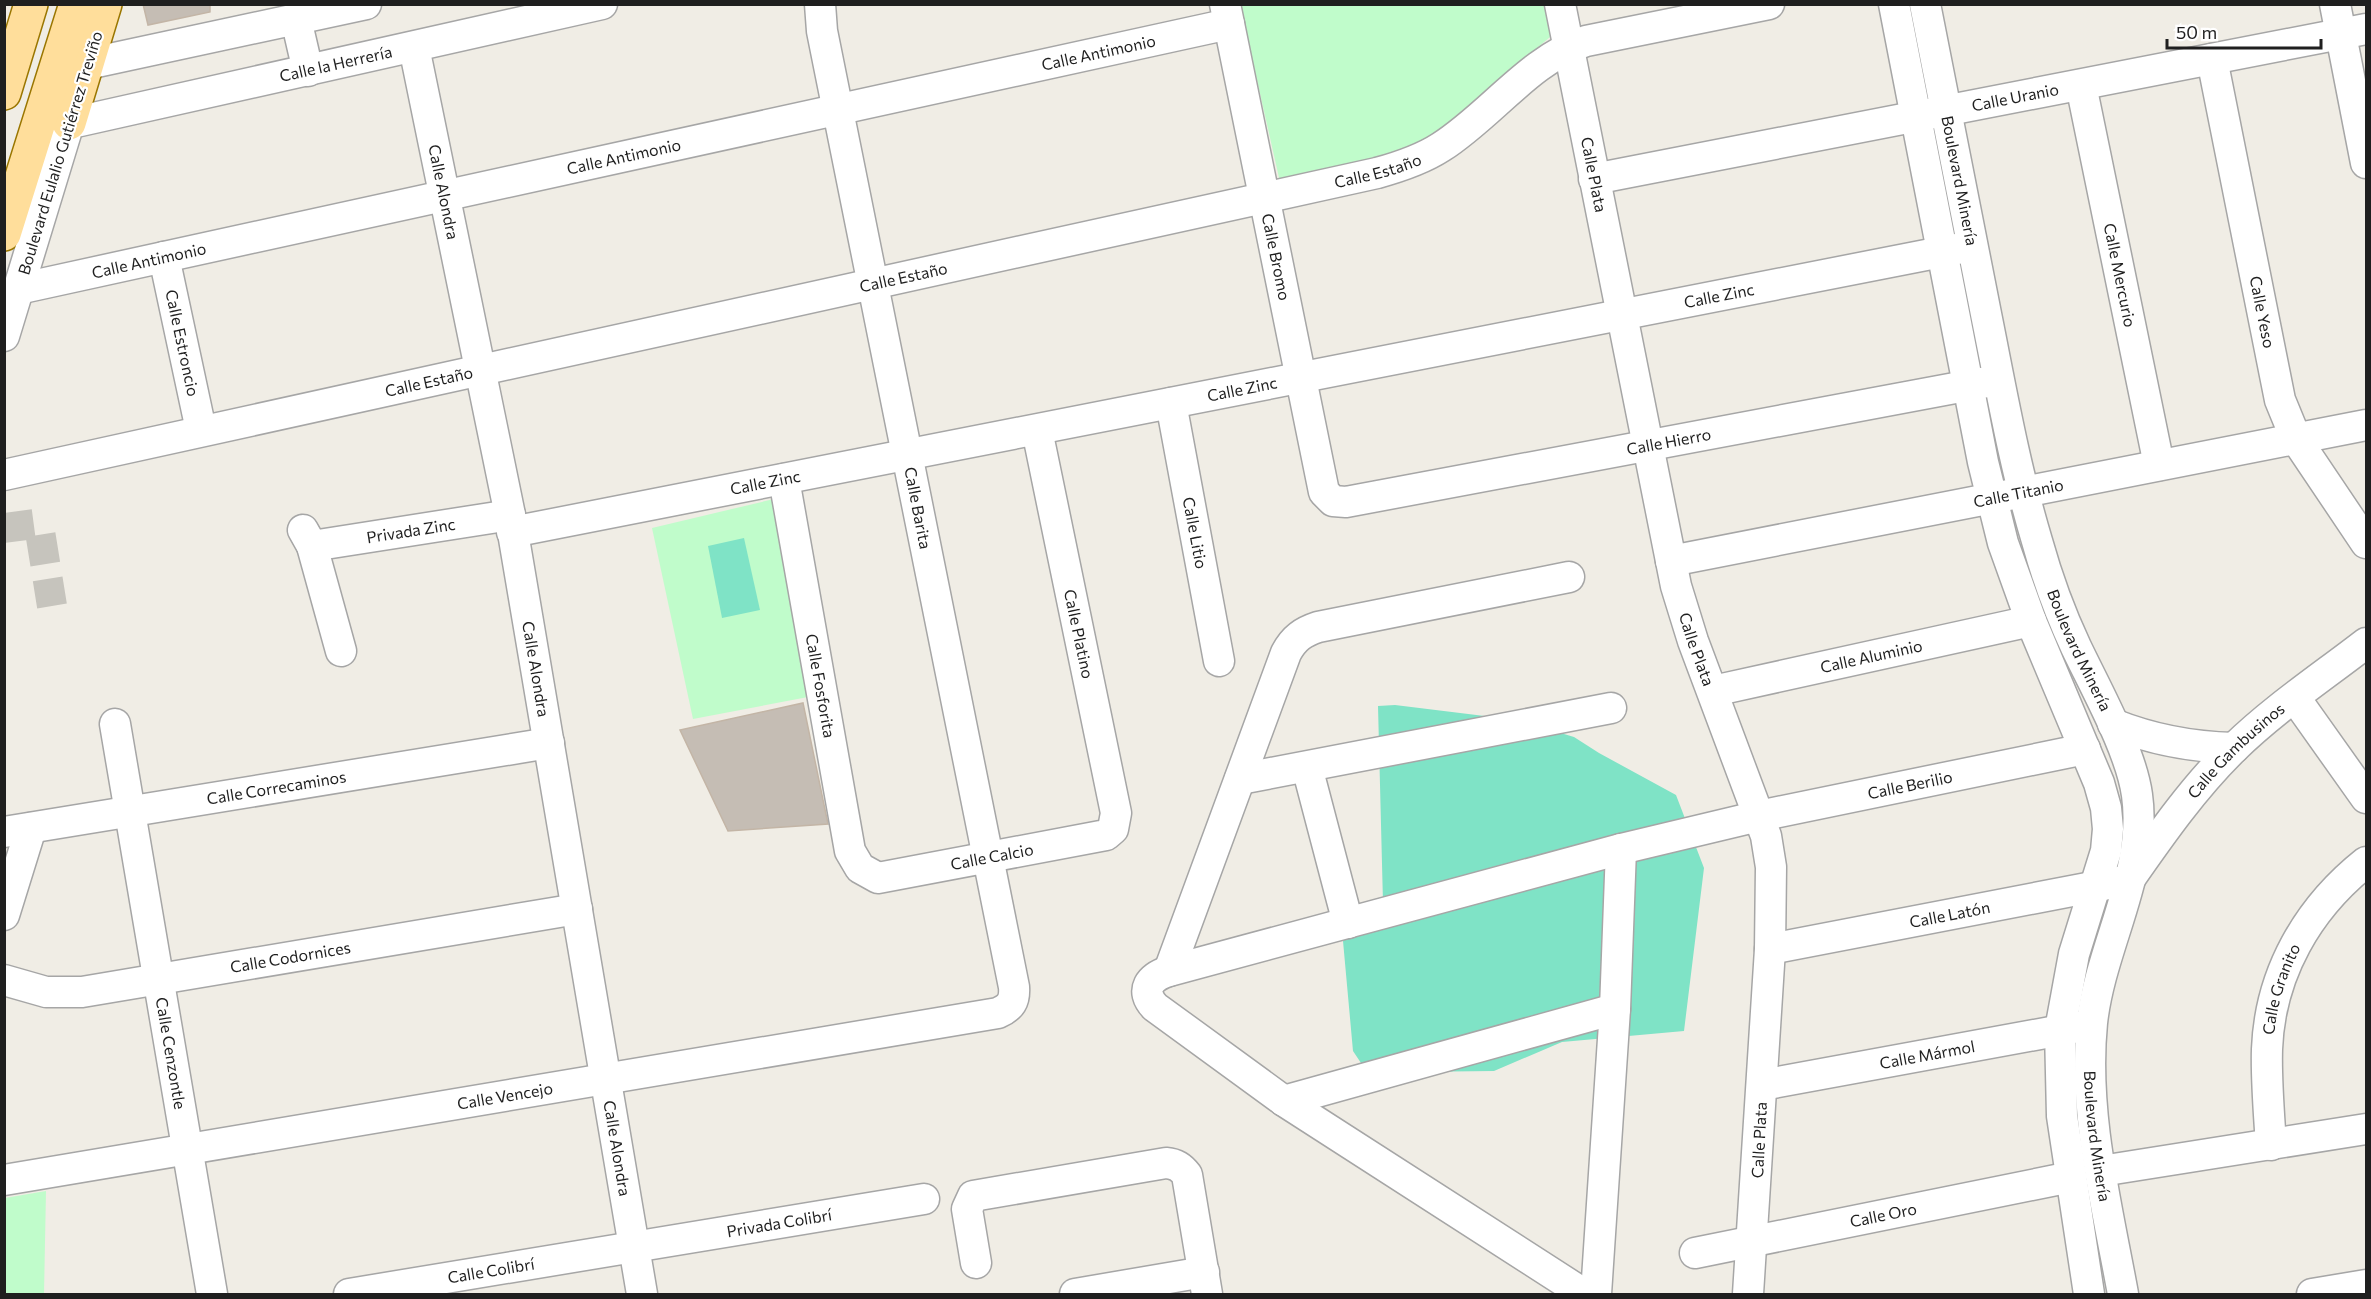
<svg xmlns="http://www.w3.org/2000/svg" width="2371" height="1299" viewBox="0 0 2371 1299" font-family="Commissioner,sans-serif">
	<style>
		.park { fill: #c0fccb }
		.pitch { fill: #7fe3c6 }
		.building { fill: #c5bdb4; stroke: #c3b5a6; stroke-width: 1.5 }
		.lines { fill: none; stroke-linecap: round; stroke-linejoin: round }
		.minor-tunnel { stroke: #c6c4bd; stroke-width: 30; stroke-dasharray: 30 15; stroke-linecap: butt }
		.minor-casing { stroke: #a6a6a6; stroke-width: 33 }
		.major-casing { stroke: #9a7600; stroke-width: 36 }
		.minor { stroke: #fff; stroke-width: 30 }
		.major { stroke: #ffde9b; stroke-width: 33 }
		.labels { text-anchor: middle; stroke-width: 4.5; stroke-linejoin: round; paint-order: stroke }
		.street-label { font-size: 16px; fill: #1f1f1f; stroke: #fff }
	</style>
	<rect width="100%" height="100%" fill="#f0ede5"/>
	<g class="park">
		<path d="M1240,5H1550L1556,32L1417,149L1280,182Z"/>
		<path d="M774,499L808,697L693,719L652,528Z"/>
		<path d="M46,1191L44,1294H5V1198Z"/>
	</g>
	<g class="pitch">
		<path d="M744,538L760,610L722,618L708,546Z"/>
		<path d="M1395,705L1517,720L1574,737L1599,753L1676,795L1704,868L1684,1031L1562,1042L1494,1071L1408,1072L1365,1069L1353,1051L1343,941L1383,903L1378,706Z"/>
	</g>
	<g class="building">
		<path d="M143,4H210V12L148,25Z"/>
		<path d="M803,703L828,824L728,831L680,730Z"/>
	</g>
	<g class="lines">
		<path class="minor-tunnel" d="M4,528L34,524L39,525L52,606"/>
		<g class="minor-casing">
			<g id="minor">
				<path id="s1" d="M1225,4L1324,492L1333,501L1346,502L1987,382"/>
				<path id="s2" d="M1560,4L1676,586L1693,641L1766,836L1771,867L1770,949L1748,1294"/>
				<path d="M1894,4L1983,462L2003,543L2031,621L2099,783L2106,808L2108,829L2106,851L2074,954L2060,1030L2062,1116L2089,1294"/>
				<path id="s3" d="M1925,4C1946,109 1966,214 1987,319C2002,394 2015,468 2037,541C2047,577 2060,613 2076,647C2096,689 2131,751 2137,795C2148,872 2100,947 2092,1023C2083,1113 2107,1206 2123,1294"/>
				<path d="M2335,4L2366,163"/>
				<path d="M296,19L308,71"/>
				<path id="s4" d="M414,47L510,515L642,1294"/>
				<path id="s5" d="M2212,59L2280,400L2296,439L2366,543"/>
				<path d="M87,64L366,4"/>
				<path id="s6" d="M2081,85L2159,465"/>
				<path id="s7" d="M49,128L602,4"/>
				<path id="s8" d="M1594,179L2366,29"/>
				<path id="s9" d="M164,257L201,430"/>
				<path id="s10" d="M18,289L1229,24"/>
				<path d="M4,336L69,123"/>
				<path id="s11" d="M1171,403L1219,661"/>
				<path id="s12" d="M4,475L1377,173C1399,167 1421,160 1441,147C1490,116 1530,59 1586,41L1769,4"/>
				<path id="s13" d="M784,479L850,851L860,868L878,878L1106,835L1113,829L1116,813L1037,430"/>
				<path d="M303,530L312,546L341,651"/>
				<path id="s14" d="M512,532L1972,246"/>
				<path id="s15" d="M312,546L510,515"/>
				<path id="s16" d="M1671,561L2366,425"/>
				<path id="s17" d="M1713,691L2031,621"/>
				<path d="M2295,698L2366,798"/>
				<path id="s18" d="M115,724L212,1294"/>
				<path d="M2113,724C2153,740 2190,747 2234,748"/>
				<path d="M1307,767L1348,923"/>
				<path d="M1240,779L1611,708"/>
				<path id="s19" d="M4,832L549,743"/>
				<path d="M4,915L31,828"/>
				<path id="s20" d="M1770,949L2129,880C2161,834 2194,787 2234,748C2274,709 2322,677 2366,643"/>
				<path d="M1169,971L1286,653C1294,638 1303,632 1318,627L1569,577"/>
				<path id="s21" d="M4,980L46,992H82L577,909"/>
				<path id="s22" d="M1762,1085L2078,1027"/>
				<path d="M1284,1101L1615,1009"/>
				<path id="s23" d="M2271,1145C2269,1113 2266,1080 2267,1049C2270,973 2308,908 2366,862"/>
				<path d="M2101,1171L2366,1129"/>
				<path id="s24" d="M4,1180L998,1013C1011,1007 1015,1001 1014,987L822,31L820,4"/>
				<path id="s25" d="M1695,1253L2071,1177"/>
				<path d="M976,1263L967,1209L973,1196L1166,1163C1176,1164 1181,1167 1187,1175L1207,1294"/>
				<path id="s26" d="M349,1294L924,1199"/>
				<path d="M1075,1294L1204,1272"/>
				<path id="s27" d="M1584,1294L1284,1101L1155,1007C1139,990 1150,977 1169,971L1621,849L1759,816L2085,749"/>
				<path d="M1596,1294L1615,1009L1621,849"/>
				<path d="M2312,1294L2366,1285"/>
			</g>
		</g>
		<g class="major-casing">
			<g id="major">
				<path d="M4,93L31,4"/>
				<path d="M69,123L105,4"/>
				<path d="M4,234L76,4"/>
			</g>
		</g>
		<use href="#minor" class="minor"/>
		<use href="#major" class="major"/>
	</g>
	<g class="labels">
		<g class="street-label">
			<text dy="6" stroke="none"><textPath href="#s10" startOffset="1106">Calle Antimonio</textPath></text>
			<text dy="6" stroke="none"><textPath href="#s7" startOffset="294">Calle la Herrería</textPath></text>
			<text dy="6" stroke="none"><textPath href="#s8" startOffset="429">Calle Uranio</textPath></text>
			<text transform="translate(60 153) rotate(-73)" y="6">Boulevard Eulalio Gutiérrez Treviño</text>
			<text dy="6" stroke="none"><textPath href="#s10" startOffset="620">Calle Antimonio</textPath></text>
			<text dy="6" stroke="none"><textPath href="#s12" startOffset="1407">Calle Estaño</textPath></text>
			<text dy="6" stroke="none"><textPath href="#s2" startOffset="174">Calle Plata</textPath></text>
			<text dy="6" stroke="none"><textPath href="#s3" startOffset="180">Boulevard Minería</textPath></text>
			<text dy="6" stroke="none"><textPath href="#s4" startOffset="148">Calle Alondra</textPath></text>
			<text dy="6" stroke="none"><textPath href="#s1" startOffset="258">Calle Bromo</textPath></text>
			<text dy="6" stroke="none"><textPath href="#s10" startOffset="134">Calle Antimonio</textPath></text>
			<text dy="6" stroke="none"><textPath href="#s6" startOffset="194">Calle Mercurio</textPath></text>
			<text dy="6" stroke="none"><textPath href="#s12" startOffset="921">Calle Estaño</textPath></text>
			<text dy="6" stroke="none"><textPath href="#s14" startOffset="1230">Calle Zinc</textPath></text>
			<text dy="6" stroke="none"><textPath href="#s5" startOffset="258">Calle Yeso</textPath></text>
			<text dy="6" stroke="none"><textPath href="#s9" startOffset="88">Calle Estroncio</textPath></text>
			<text dy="6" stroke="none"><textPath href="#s12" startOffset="435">Calle Estaño</textPath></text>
			<text dy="6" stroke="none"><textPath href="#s14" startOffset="744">Calle Zinc</textPath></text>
			<text dy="6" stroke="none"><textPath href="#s1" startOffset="852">Calle Hierro</textPath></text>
			<text dy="6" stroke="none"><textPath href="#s14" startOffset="258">Calle Zinc</textPath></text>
			<text dy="6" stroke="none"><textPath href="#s16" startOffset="354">Calle Titanio</textPath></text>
			<text transform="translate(918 508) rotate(79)" y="6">Calle Barita</text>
			<text dy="6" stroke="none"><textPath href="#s15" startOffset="100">Privada Zinc</textPath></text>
			<text dy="6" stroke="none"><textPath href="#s11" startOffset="132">Calle Litio</textPath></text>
			<text transform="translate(1079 634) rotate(78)" y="6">Calle Platino</text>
			<text dy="6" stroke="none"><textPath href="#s2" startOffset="660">Calle Plata</textPath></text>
			<text dy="6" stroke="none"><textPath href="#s3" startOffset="666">Boulevard Minería</textPath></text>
			<text dy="6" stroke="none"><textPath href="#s17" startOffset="162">Calle Aluminio</textPath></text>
			<text dy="6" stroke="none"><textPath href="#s4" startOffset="634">Calle Alondra</textPath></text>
			<text dy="6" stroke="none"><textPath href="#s13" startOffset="210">Calle Fosforita</textPath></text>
			<text dy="6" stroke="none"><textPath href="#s20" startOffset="534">Calle Gambusinos</textPath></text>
			<text dy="6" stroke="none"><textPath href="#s27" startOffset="1330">Calle Berilio</textPath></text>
			<text dy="6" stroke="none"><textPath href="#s19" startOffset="276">Calle Correcaminos</textPath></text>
			<text dy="6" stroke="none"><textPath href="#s13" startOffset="534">Calle Calcio</textPath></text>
			<text dy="6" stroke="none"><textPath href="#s20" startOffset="183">Calle Latón</textPath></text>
			<text dy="6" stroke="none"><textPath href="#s21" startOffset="291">Calle Codornices</textPath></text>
			<text dy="6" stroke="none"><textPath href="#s23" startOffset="158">Calle Granito</textPath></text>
			<text dy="6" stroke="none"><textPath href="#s18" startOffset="334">Calle Cenzontle</textPath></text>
			<text dy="6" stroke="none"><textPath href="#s22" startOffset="168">Calle Mármol</textPath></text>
			<text dy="6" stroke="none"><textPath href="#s24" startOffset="508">Calle Vencejo</textPath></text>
			<text dy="6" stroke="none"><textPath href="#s3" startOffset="1170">Boulevard Minería</textPath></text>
			<text transform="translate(1759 1140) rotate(-87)" y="6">Calle Plata</text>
			<text dy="6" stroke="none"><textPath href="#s4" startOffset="1120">Calle Alondra</textPath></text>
			<text dy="6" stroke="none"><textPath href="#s25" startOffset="192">Calle Oro</textPath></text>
			<text dy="6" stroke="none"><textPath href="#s26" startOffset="436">Privada Colibrí</textPath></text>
			<text dy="6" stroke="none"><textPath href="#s26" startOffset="144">Calle Colibrí</textPath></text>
		</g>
	</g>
	<rect width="2371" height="1299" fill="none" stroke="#1f1f1f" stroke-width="12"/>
	<path d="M2167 39v9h154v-9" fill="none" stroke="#1f1f1f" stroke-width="3"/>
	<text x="2176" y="39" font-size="18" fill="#1f1f1f" stroke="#ffffff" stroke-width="4.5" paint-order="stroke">50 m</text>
</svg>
